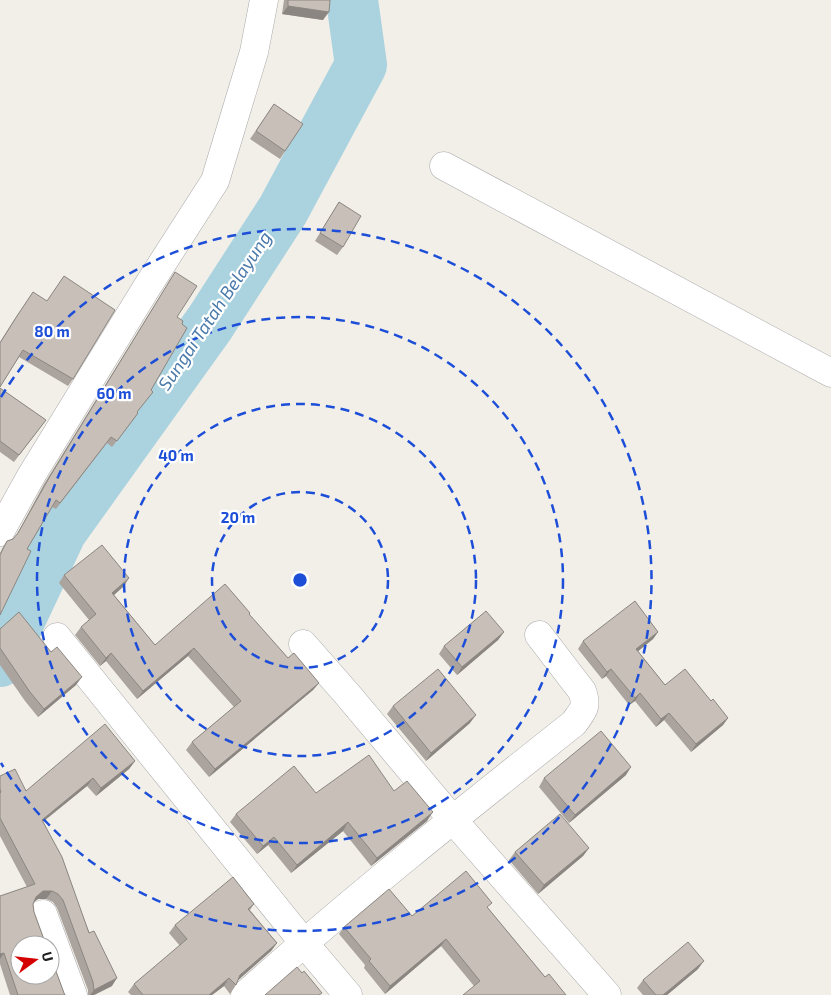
<svg xmlns="http://www.w3.org/2000/svg" width="831" height="995" viewBox="0 0 831 995" font-family="'Exo 2',sans-serif">
	<style>
		.lines { fill: none; stroke-linecap: round; stroke-linejoin: round }
		.river { stroke: #aad3df; stroke-width: 52 }
		.minor-casing { stroke: #a9a9a9; stroke-width: 29 }
		.minor { stroke: #fff; stroke-width: 28 }
		.wall { fill: #aba49e }
		.shaded-wall { fill: #8b8681 }
		.building { fill: #c7bfb8; stroke: #8b8681 }
		.ring { fill: none; stroke: #1d4ed8; stroke-width: 2.5; stroke-dasharray: 9 6 }
		.labels { text-anchor: middle; stroke-width: 4.5; stroke-linejoin: round; paint-order: stroke }
		.water-label { font-size: 18px; font-style: italic; fill: #4a7aab; stroke: #fff }
		.centre { fill: #1d4ed8; stroke: #fff; stroke-width: 2.5 }
		.ring-label { font-size: 15px; text-anchor: middle; font-weight: bold; fill: #1d4ed8; stroke: #fff; stroke-width: 4.5; stroke-linejoin: round; paint-order: stroke }
	</style>
	<rect width="100%" height="100%" fill="#f2efe9"/>
	<g class="lines">
		<path class="river" d="M0,661L61,531L210,323L283,210L361,65L352,0"/>
		<g class="minor-casing">
			<g id="minor">
				<path d="M444,166L831,373"/>
				<path d="M0,532L31,476L147,287L215,181L254,52L264,0"/>
				<path d="M57,637L304,943L348,995"/>
				<path d="M303,644L347,694L452,819L607,995"/>
				<path d="M43,914L73,995"/>
				<path d="M245,995C351,900 463,811 574,723C583,710 588,707 582,691L539,635"/>
			</g>
		</g>
		<use href="#minor" class="minor"/>
	</g>
	<g class="wall">
		<path d="M284,0H330L323,20L282,14Z"/>
		<path d="M274,104L303,124L280,159L250,139Z"/>
		<path d="M339,202L343,247L337,255L315,241Z"/>
		<path d="M175,272L177,317L148,398L137,412L138,413L134,419L112,447L107,443L56,509L52,507L27,549L0,615V553L3,547L7,541L13,539L16,536L44,484Z"/>
		<path d="M33,292L73,379L68,386L19,357L0,387V342L12,323Z"/>
		<path d="M0,388L46,420L14,462L0,452Z"/>
		<path d="M64,575L124,586L114,595L155,645L249,615L288,658L319,683L313,690L209,777L186,750L192,742L234,707L188,656L137,699L106,661L100,666L75,635L81,627L89,620L59,583Z"/>
		<path d="M0,629L76,685L38,717L25,701L0,665Z"/>
		<path d="M504,632L498,640L457,675L439,654L444,646Z"/>
		<path d="M658,632L653,639L638,651L665,685L711,701L728,718L723,725L691,752L664,720L656,727L635,701L629,705L606,676L602,679L578,649L583,641Z"/>
		<path d="M393,706L470,723L426,761L387,714Z"/>
		<path d="M135,761L129,769L96,796L87,786L43,822L112,986L94,995H88V990L57,908L53,902L46,899H38L34,902L33,904L34,912L64,993L65,995H10L0,964V896L27,887L0,836V776L26,791Z"/>
		<path d="M626,775L569,823L539,787L544,778Z"/>
		<path d="M394,791L427,821L371,866L343,831L291,873L268,845L257,854L230,822L236,814L316,793Z"/>
		<path d="M589,848L583,856L538,894L509,860L515,852Z"/>
		<path d="M254,904L250,910L277,943L271,951L238,980L236,985L230,994L224,986L212,995H131L128,992L134,984L180,946L169,933L175,925Z"/>
		<path d="M488,908L545,977L566,995L474,986L441,946L385,994L364,968L365,965L339,934L344,927L412,916Z"/>
		<path d="M698,969L667,995H643L637,988L643,980Z"/>
	</g>
	<g class="shaded-wall">
		<path d="M288,6L329,12L323,20L282,14Z"/>
		<path d="M129,578L124,586L107,601L112,593Z"/>
		<path d="M504,632L498,640L457,675L462,667Z"/>
		<path d="M658,632L653,639L631,657L636,649Z"/>
		<path d="M194,648L188,656L137,699L143,691Z"/>
		<path d="M111,653L106,661L100,666L106,658Z"/>
		<path d="M611,669L606,676L602,679L607,672Z"/>
		<path d="M82,677L76,685L38,717L44,709Z"/>
		<path d="M319,683L313,690L209,777L215,769Z"/>
		<path d="M640,693L635,701L629,705L635,698Z"/>
		<path d="M669,713L664,720L656,727L661,719Z"/>
		<path d="M476,715L470,723L426,761L431,753Z"/>
		<path d="M728,718L723,725L691,752L696,744Z"/>
		<path d="M135,761L129,769L96,796L101,788Z"/>
		<path d="M631,767L626,775L569,823L575,815Z"/>
		<path d="M93,778L87,786L36,827L42,820Z"/>
		<path d="M433,812L427,821L371,866L377,858Z"/>
		<path d="M348,822L343,831L291,873L297,865Z"/>
		<path d="M274,837L268,845L257,854L263,846Z"/>
		<path d="M589,848L583,856L538,894L544,885Z"/>
		<path d="M43,891H52L46,899H38L31,904L36,897Z"/>
		<path d="M446,939L441,946L385,994L390,986Z"/>
		<path d="M277,943L271,951L235,983L240,975Z"/>
		<path d="M4,953L0,959V954Z"/>
		<path d="M704,961L698,969L667,995H663Z"/>
		<path d="M117,978L112,986L94,995H90L94,990Z"/>
		<path d="M229,978L224,986L212,995H209Z"/>
	</g>
	<g class="building">
		<path d="M288,0H330L329,12L288,6Z"/>
		<path d="M274,104L303,124L285,151L256,131Z"/>
		<path d="M339,202L361,216L343,247L320,233Z"/>
		<path d="M175,272L197,286L177,317L183,321L182,324L187,328L151,390L153,392L137,412L138,413L117,441L111,437L60,503L56,500L27,549L31,551L0,615V555L7,541L13,539L18,533L49,478Z"/>
		<path d="M64,276L115,310L73,379L23,350L0,387V343L17,316L33,292L47,301Z"/>
		<path d="M0,388L46,420L19,455L0,441Z"/>
		<path d="M102,545L129,578L112,593L155,645L225,584L250,613L249,614L288,658L294,653L319,683L215,769L192,742L241,701L194,648L143,691L111,653L106,658L81,627L96,614L64,575Z"/>
		<path d="M635,601L658,632L636,649L665,685L685,669L711,701L713,699L728,718L696,744L669,713L661,719L640,693L635,698L611,669L607,672L583,641Z"/>
		<path d="M486,611L504,632L462,667L444,646Z"/>
		<path d="M19,612L51,652L57,647L82,677L44,709L30,692L0,648V629Z"/>
		<path d="M438,669L476,715L431,753L393,706Z"/>
		<path d="M105,724L135,761L101,788L93,778L42,820L62,857L89,933L94,931L117,978L94,990L93,982L63,900L58,894L52,891H43L36,897L33,904L34,912L46,945H20V975H50V955L64,993L65,995H18L4,953L0,954V896L35,884L0,818V793L1,792L0,789V776L15,769L26,791Z"/>
		<path d="M601,731L631,767L575,815L544,778Z"/>
		<path d="M369,755L394,791L407,781L433,812L377,858L348,822L297,865L274,837L263,846L236,814L294,766L316,793Z"/>
		<path d="M560,814L589,848L544,885L515,852Z"/>
		<path d="M466,871L492,903L487,907L545,977L549,974L566,995H463L480,981L446,939L390,986L369,961L371,959L344,927L389,889L412,916Z"/>
		<path d="M233,877L254,904L248,909L277,943L240,975L236,985L229,978L209,995H143L134,984L187,939L175,925Z"/>
		<path d="M688,942L704,961L663,995H656L643,980Z"/>
		<path d="M297,967L302,973L304,971L322,993L319,995H265Z"/>
	</g>
	<g class="ring">
		<circle cx="300" cy="580" r="88"/>
		<circle cx="300" cy="580" r="176"/>
		<circle cx="300" cy="580" r="263"/>
		<path d="M1 397A351 351 0 1 1 1 763"/>
	</g>
	<g class="labels">
		<g class="water-label">
			<text transform="translate(215 311) rotate(-56)" y="6">Sungai Tatah Belayung</text>
		</g>
	</g>
	<circle cx="300" cy="580" r="8" class="centre"/>
	<g class="ring-label">
		<text x="52" y="337">80 m</text>
		<text x="114" y="399">60 m</text>
		<text x="176" y="461">40 m</text>
		<text x="238" y="523">20 m</text>
	</g>
	<g transform="translate(35 960) rotate(75)"><circle r="24" fill="#ffffff" stroke="#a7a7a7"/>
	<path d="M0-4L9 19L0 12L-9 19Z" fill="#d40000"/>
	<text y="-8" font-size="14" font-weight="bold" text-anchor="middle" fill="#222222">U</text>
	</g>
</svg>
